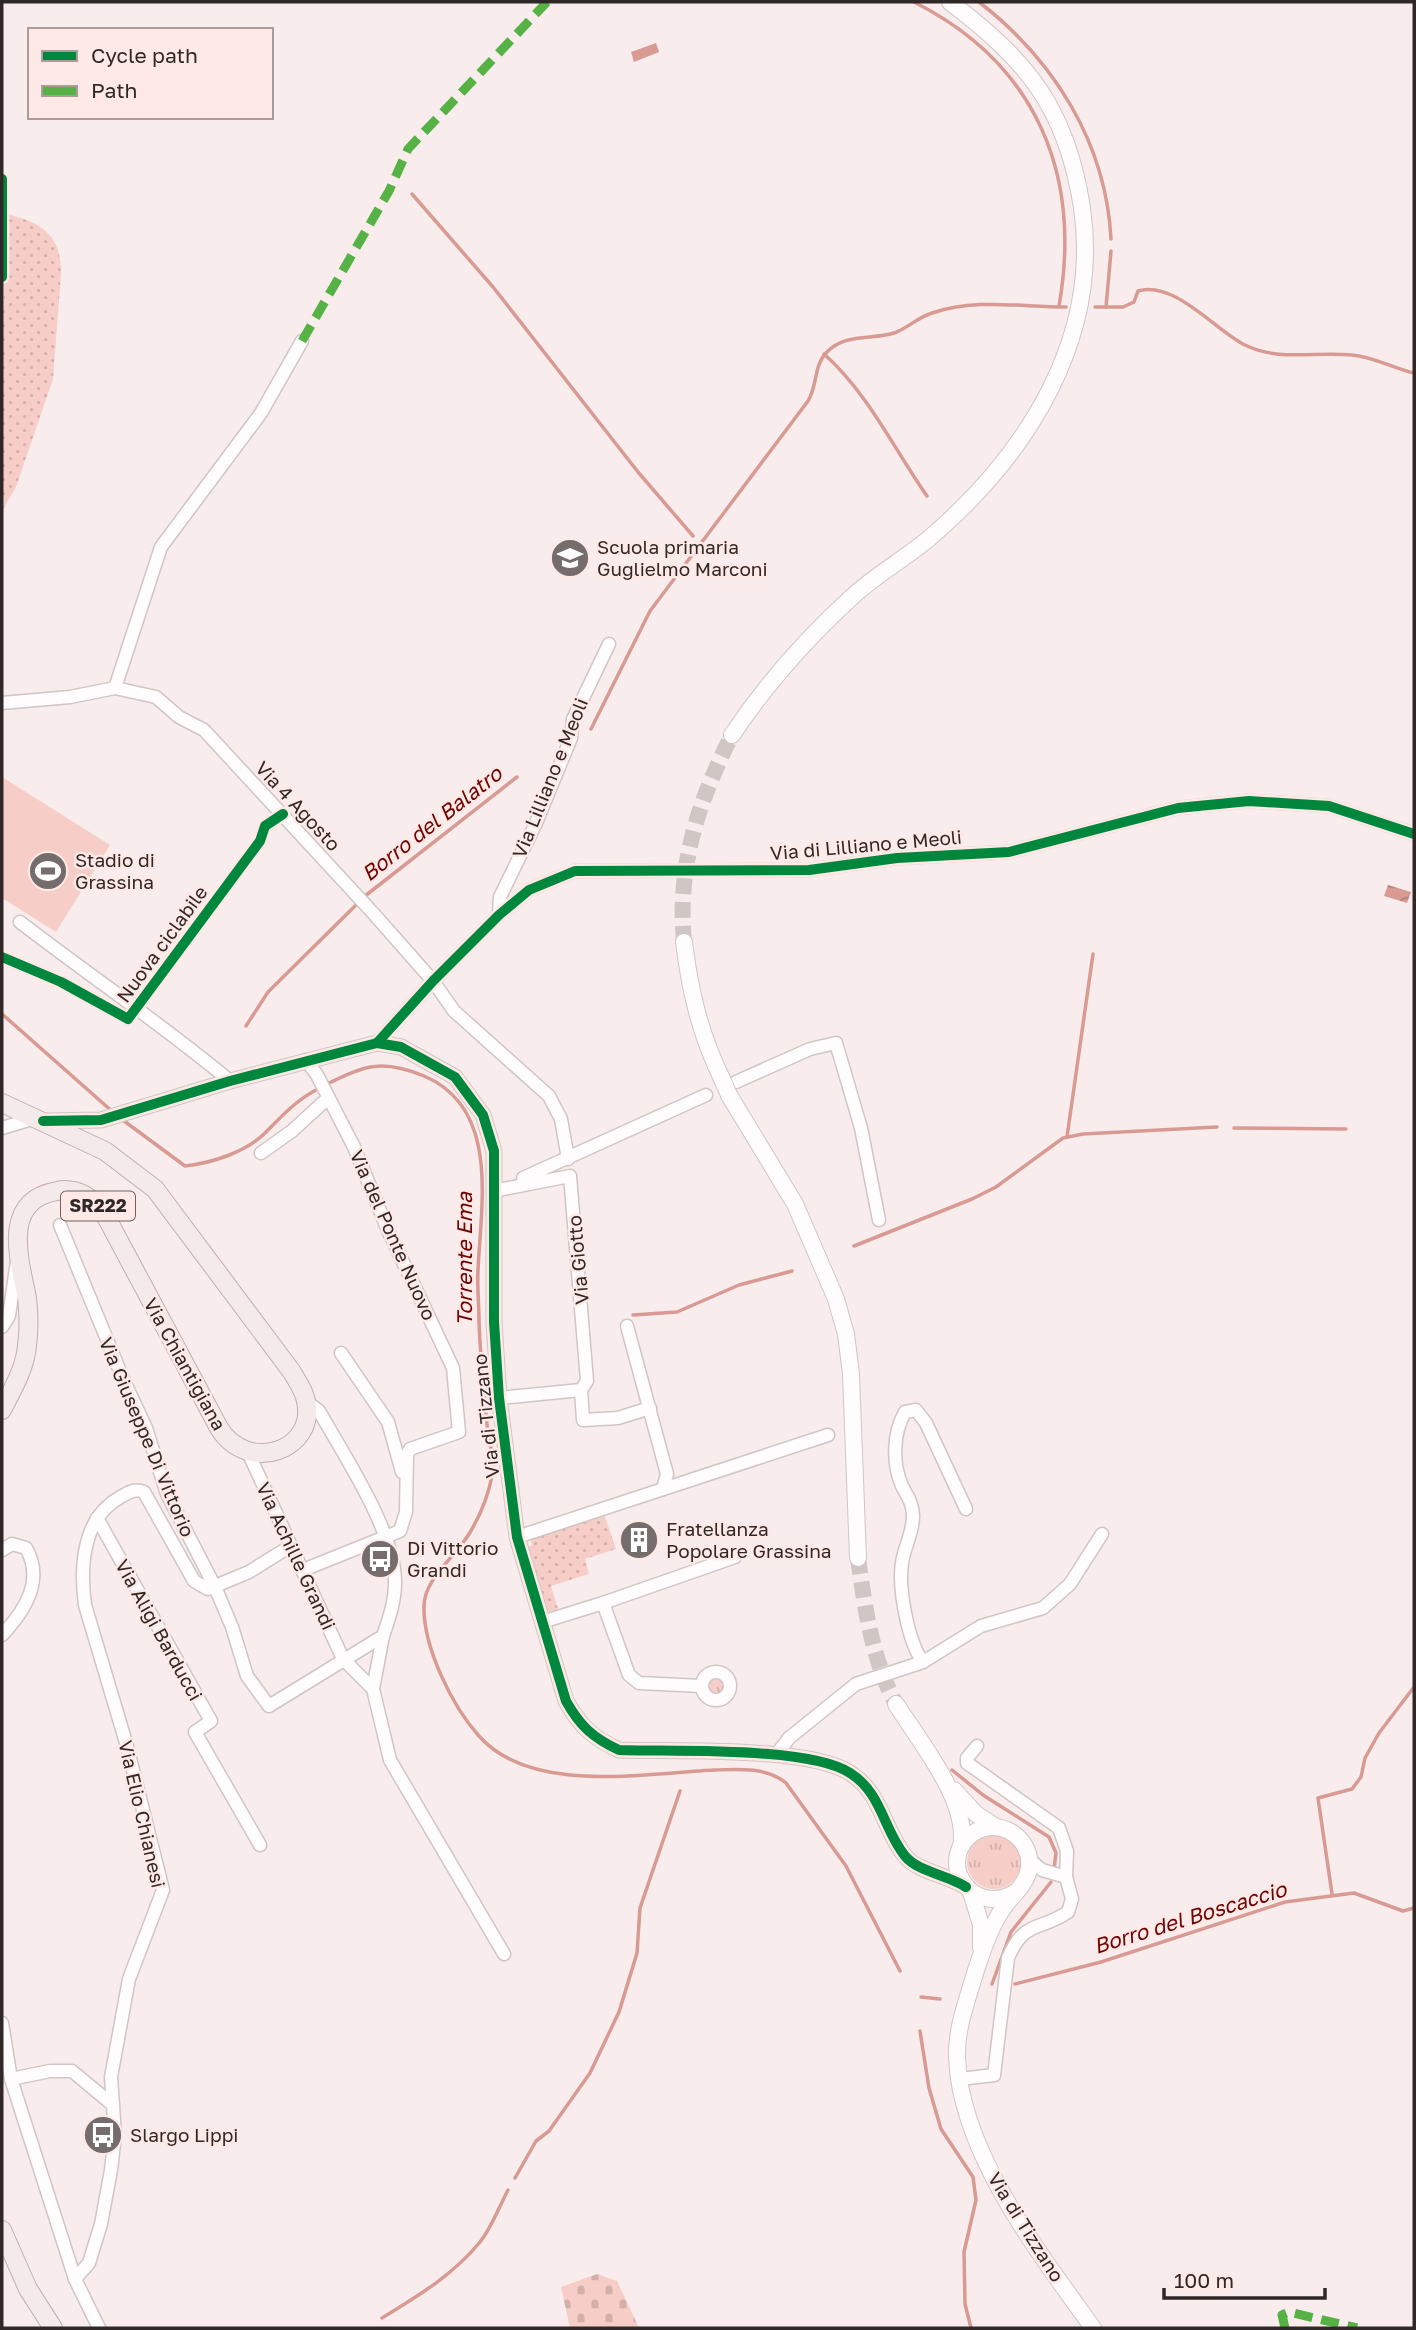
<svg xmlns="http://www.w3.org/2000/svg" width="1416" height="2330" viewBox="0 0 1416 2330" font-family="'Golos Text',sans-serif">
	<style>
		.grass { fill: url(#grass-tufts) }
		.cemetery { fill: url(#cemetery-stones) }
		.park { fill: url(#park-dots) }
		.garden { fill: #f7cdc7 }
		.water { fill: url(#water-waves) }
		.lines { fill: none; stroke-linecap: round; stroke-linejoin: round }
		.stream { stroke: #d89a92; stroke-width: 3.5 }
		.secondary-tunnel { stroke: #d0c6c4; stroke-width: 16; stroke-dasharray: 16 8; stroke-linecap: butt }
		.minor-casing { stroke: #cfc6c5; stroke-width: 15 }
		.tertiary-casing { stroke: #cfc6c5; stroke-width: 17 }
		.secondary-casing { stroke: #cfc6c5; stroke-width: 18 }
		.primary-casing { stroke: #c1afad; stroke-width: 20 }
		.minor { stroke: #fefcfc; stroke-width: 12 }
		.tertiary { stroke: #fefcfc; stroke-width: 14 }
		.secondary { stroke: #fefcfc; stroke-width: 16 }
		.primary { stroke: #f4eae9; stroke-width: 18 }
		.secondary-bridge-casing { stroke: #cfc6c5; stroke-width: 18; stroke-linecap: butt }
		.secondary-bridge { stroke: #fefcfc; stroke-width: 16 }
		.quiet { stroke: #56b245; stroke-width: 9; stroke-dasharray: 18 9; stroke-linecap: butt }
		.cycleway-casing { stroke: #fee9e6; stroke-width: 15 }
		.cycleway { stroke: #00873e; stroke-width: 10 }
		.labels { text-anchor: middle; stroke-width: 5; stroke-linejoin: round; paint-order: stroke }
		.shield { fill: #fee9e6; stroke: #6d6260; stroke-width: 2 }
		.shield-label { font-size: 18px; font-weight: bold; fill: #2f2826 }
		.poi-label { font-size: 19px; fill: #2f2826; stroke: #fee9e6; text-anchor: start }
		.street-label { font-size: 19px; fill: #2f2826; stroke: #fee9e6 }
		.water-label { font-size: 21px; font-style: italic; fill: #6f0302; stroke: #fee9e6 }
	</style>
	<defs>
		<pattern id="grass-tufts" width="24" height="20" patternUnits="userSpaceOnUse" patternTransform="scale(1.75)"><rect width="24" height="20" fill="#f7cdc7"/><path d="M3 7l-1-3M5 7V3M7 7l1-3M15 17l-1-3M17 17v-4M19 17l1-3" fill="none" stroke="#d4b0ab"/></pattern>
		<pattern id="cemetery-stones" width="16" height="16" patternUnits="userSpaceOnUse" patternTransform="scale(1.75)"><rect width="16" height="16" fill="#f7cdc7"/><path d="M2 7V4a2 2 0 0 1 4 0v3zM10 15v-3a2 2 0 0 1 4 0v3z" fill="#d4b0ab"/></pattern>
		<pattern id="park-dots" width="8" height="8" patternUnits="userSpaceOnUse" patternTransform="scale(1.75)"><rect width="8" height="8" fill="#f7cdc7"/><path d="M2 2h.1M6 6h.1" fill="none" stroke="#d4b0ab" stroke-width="1.8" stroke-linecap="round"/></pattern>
		<pattern id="water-waves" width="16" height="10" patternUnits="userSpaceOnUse" patternTransform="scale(1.75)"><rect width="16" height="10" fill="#d89a92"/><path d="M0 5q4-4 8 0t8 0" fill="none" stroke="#b07e77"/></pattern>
	</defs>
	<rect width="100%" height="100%" fill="#f8edec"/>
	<g class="grass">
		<circle cx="715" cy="1685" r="9"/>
		<circle cx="994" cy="1862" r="27"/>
	</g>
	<path class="cemetery" d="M597,2274L617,2281L639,2328H570L561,2287Z"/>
	<g class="park">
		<path d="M7,214C43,223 61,235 61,274L53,379L16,487L2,511V345Z"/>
		<path d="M604,1514L616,1549L585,1559L589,1574L551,1586L558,1609L546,1612L525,1548L532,1545L530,1539Z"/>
	</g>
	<path class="garden" d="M2,777L110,845L56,932L2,898Z"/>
	<g class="water">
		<path d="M656,43L659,52L634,62L631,52Z"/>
		<path d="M1388,885L1411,892L1407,903L1384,896Z"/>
	</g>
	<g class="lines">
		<g class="stream">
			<path d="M914,2C1037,64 1082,175 1059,306"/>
			<path d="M979,2C1054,60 1106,143 1111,239"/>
			<path d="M412,194L493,287L638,472L693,536"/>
			<path d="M1095,307H1123L1134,302L1138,291C1174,280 1215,330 1245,345C1279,362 1316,351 1352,355C1374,357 1393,368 1414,373"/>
			<path d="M1106,307L1111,251"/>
			<path d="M824,354C868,393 894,449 927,496"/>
			<path d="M591,729L650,611L808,401C818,385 813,366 827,352C845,333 871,340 894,333C907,329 918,317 932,313C976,298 1021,307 1066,307"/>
			<path d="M365,896L517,777"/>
			<path d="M2,1014L114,1113"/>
			<path d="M246,1026L268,992L357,904"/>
			<path d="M327,1084C366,1065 382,1059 424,1076C500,1108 481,1203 478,1270C477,1287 479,1304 479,1321C480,1356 484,1390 487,1424C489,1440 495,1460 492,1476C488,1497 480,1516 469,1534C456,1556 424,1579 424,1606C423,1647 452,1706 479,1736C531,1795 644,1773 715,1770C738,1769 767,1767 786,1783L846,1866L900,1971"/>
			<path d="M120,1118L185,1166C212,1163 246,1152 265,1133C283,1115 297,1099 320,1088"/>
			<path d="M1234,1128L1346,1129"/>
			<path d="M1067,1137L1093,954"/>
			<path d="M854,1246L972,1199L996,1187L1063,1138L1083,1134L1217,1127"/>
			<path d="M633,1315L677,1312L739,1285L792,1271"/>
			<path d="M952,1770L983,1795L1049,1837L1056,1853L1054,1869"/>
			<path d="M1332,1894L1318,1798L1352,1789L1361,1777L1365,1758L1379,1733L1414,1687"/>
			<path d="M992,1984L1011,1932L1051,1882"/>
			<path d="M1015,1984L1101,1962L1285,1902L1354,1893L1403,1911L1414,1908"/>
			<path d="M921,1997L940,1999"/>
			<path d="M920,2031L929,2088L941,2129L973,2177L976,2200L964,2252L965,2304L971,2328"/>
			<path d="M515,2178L536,2141L549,2131L590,2073L619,2012L637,1953L640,1908L680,1791"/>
			<path d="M382,2318C418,2296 453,2275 480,2242C492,2227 499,2207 508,2190"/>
		</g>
		<g class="secondary-tunnel">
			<path d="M684,942C677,866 698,802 732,735"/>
			<path d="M858,1558C865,1609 872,1659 896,1704"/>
		</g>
		<g class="minor-casing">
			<g id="minor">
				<path d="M115,688L161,547L261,413L302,341"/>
				<path d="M2,703L70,697L115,688L156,697L179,717L204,730L373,913L433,981L454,1011L549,1096L561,1119L568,1159"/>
				<path d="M499,915L500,897L536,823L571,738L573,719L609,644"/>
				<path d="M20,922C90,976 163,1025 230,1081"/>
				<path d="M377,1043L433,981L499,915L529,890L575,871L809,870L897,858L1009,852L1178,808L1249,801L1329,806L1414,834"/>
				<path d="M736,1082L810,1049L836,1043L861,1128L879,1220"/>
				<path d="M2,1128L35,1118"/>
				<path d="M261,1153L292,1131L328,1098"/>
				<path d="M523,1178L706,1095"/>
				<path d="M493,1191L570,1176L587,1381L581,1390L583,1420L618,1418L650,1408"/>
				<path d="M60,1225L124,1381L146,1428L167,1494L215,1587L232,1627L247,1676L269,1706L383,1636C389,1619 395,1601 395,1583C396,1533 344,1455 319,1411L306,1401"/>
				<path d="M627,1326L667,1474L663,1489"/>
				<path d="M2,1327L9,1316L17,1261"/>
				<path d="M341,1353L388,1422L402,1472"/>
				<path d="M499,1398L581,1390"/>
				<path d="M248,1452L343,1659L373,1689L390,1760L504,1954"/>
				<path d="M97,1518L211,1721L195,1732L260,1845"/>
				<path d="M517,1537L828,1435"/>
				<path d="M2,1550L12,1544L26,1548C45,1581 24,1612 2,1635"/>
				<path d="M303,1570L400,1531L406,1512L407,1455L410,1449L459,1432L453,1368L387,1228L354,1147L317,1075L306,1060"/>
				<path d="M603,1603L735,1557"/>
				<path d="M542,1622L603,1603L629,1675L639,1683L702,1686"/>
				<path d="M923,1662C908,1642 898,1588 902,1563C904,1547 913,1534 913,1516C913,1503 907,1496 902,1486C892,1463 893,1433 905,1412L916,1410L926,1423L966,1509"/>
				<circle cx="716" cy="1686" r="14"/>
				<path d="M373,1689L383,1636"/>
				<path d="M776,1755L789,1738L856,1684L923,1662L981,1626L1043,1608L1070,1584L1102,1534"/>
				<path d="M1030,1860L1042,1870L1066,1877"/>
				<path d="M2,2023L11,2079L75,2279L99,2328"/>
				<path d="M11,2079L50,2071H72L113,2105"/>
				<path d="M960,2079L994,2075L1008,1958C1025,1919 1038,1932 1068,1912L1072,1899L1066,1877L1067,1851L1059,1828L967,1763V1758L977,1746"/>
				<path d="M75,2279L89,2263L101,2224L111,2170L115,2135L111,2077L129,1979L163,1890L127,1746L85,1605C80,1568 82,1519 119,1498C127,1493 134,1488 144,1492L194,1581L208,1589L249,1572L289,1547"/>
			</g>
		</g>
		<g class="tertiary-casing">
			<path id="tertiary" d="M44,1121L101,1120L230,1081L377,1043L401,1047L455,1077L483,1115L494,1151V1322L499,1398L517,1537L566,1701C580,1726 593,1738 619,1750C673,1752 808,1746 850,1773C882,1793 883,1829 905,1856C918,1872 948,1875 966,1887"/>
		</g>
		<g class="secondary-casing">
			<g id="secondary">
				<path d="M732,735C766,684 808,637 853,596C878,573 908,557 933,535C1028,453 1101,337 1082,208C1067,109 1028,61 950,2"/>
				<path d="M684,942C690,991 700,1034 722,1079"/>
				<path d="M729,1095L795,1204L836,1299L846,1334L851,1374L858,1558"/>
				<path d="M896,1704C919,1741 970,1802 961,1847"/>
				<path d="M954,1790L976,1814L996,1827"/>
				<path d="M1017,1891C975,1920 934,1863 972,1834C997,1815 1033,1837 1029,1868C1027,1884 1013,1894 1004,1907C991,1925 983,1949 976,1970C968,1998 956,2028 957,2057C960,2152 1040,2254 1093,2328"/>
				<path d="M971,1892L981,1925V1948"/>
			</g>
		</g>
		<g class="primary-casing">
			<g id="primary">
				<path d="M2,1103L105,1151L155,1189L292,1372C297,1381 304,1390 306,1401C317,1450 248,1475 219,1428L103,1211C91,1197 76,1187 57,1191C0,1201 20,1261 27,1298C29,1314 29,1330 27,1346C25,1369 12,1390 2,1410"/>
				<path d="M2,2230L28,2289L53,2328"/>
			</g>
		</g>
		<use href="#minor" class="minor"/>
		<use href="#tertiary" class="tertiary"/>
		<use href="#secondary" class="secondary"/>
		<use href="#primary" class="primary"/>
		<g class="secondary-bridge-casing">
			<path id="secondary-bridge" d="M722,1079L729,1095"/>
		</g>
		<use href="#secondary-bridge" class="secondary-bridge"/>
		<g class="quiet">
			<path d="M302,341L389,191L408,149L547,2"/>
			<path d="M1285,2328L1282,2315L1289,2312L1357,2328"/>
		</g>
		<g class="cycleway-casing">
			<g id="cycleway">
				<path d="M2,179V277"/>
				<path d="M2,957L61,982L128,1019L260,841L265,826L283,814"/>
				<path d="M377,1043L433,981L499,915L529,890L575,871L809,870L897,858L1009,852L1178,808L1249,801L1329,806L1414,834"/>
				<path d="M43,1121L101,1120L230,1081L377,1043L401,1047L455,1077L483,1115L494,1151V1322L499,1398L517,1537L566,1701C580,1726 593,1738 619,1750C673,1752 808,1746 850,1773C882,1793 883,1829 905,1856C918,1872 948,1875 966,1887"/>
			</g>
		</g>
		<use href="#cycleway" class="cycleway"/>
	</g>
	<defs>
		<g id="school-disc" transform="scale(2.0125)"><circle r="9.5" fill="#756d6b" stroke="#fee9e6"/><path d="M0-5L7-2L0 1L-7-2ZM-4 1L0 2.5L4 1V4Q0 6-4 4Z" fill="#fff"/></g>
		<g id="stadium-disc" transform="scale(2.0125)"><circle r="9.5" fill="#756d6b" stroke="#fee9e6"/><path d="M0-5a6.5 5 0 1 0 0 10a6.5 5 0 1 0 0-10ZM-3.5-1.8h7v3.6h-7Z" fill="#fff"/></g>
		<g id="building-disc" transform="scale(2.0125)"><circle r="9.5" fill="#756d6b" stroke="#fee9e6"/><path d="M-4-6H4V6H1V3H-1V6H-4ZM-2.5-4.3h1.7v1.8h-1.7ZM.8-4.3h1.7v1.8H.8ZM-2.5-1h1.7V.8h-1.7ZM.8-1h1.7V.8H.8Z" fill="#fff"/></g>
		<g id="bus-disc" transform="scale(2.0125)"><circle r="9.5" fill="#756d6b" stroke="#fee9e6"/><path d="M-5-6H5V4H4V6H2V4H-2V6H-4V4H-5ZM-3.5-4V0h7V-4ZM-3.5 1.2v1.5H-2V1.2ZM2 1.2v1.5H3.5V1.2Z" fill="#fff"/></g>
	</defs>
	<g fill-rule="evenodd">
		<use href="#school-disc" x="570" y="558"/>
		<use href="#stadium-disc" x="48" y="871"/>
		<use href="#building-disc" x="639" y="1540"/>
		<use href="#bus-disc" x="380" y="1559"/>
		<use href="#bus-disc" x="103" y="2135"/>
	</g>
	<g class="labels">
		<rect class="shield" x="61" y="1191.5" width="74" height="29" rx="5"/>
		<g class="shield-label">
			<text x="98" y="1212">SR222</text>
		</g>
		<g class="poi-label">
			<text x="597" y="554">Scuola primaria<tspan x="597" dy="22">Guglielmo Marconi</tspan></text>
			<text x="75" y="867">Stadio di<tspan x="75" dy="22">Grassina</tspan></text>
			<text x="666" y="1536">Fratellanza<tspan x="666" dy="22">Popolare Grassina</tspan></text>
			<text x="407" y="1555">Di Vittorio<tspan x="407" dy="22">Grandi</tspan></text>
			<text x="130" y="2142">Slargo Lippi</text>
		</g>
		<g class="street-label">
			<text transform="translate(550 778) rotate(-68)" y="7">Via Lilliano e Meoli</text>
			<text transform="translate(298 806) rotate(47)" y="7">Via 4 Agosto</text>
			<text transform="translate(866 845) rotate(-5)" y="7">Via di Lilliano e Meoli</text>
			<text transform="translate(162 944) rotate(-54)" y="7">Nuova ciclabile</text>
			<text transform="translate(393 1235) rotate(66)" y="7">Via del Ponte Nuovo</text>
			<text transform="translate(578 1260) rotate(-95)" y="7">Via Giotto</text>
			<text transform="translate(185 1364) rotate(61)" y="7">Via Chiantigiana</text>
			<text transform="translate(486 1416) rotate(-96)" y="7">Via di Tizzano</text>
			<text transform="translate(147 1437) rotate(67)" y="7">Via Giuseppe Di Vittorio</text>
			<text transform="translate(296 1556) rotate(65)" y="7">Via Achille Grandi</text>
			<text transform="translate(159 1630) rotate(61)" y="7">Via Aligi Barducci</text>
			<text transform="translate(142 1814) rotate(77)" y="7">Via Elio Chianesi</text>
			<text transform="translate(1026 2227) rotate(58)" y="7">Via di Tizzano</text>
		</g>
		<g class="water-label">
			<text transform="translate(432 824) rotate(-38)" y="7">Borro del Balatro</text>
			<text transform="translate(465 1259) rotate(-90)" y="7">Torrente Ema</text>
			<text transform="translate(1190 1918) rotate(-17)" y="7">Borro del Boscaccio</text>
		</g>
	</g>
	<rect width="1416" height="2330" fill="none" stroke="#2f2826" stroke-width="7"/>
	<rect x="28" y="28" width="245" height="91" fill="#fee9e6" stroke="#ab9c99" stroke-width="2"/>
	<rect x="42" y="51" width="35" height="10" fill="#00873e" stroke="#ab9c99" stroke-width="2"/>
	<text x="91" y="63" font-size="21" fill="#2f2826">Cycle path</text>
	<rect x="42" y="86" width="35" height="10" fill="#56b245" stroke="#ab9c99" stroke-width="2"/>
	<text x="91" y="98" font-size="21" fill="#2f2826">Path</text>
	<path d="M1164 2288v10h161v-10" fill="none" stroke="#2f2826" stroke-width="3.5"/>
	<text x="1174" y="2288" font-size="21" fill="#2f2826" stroke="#fee9e6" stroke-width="5" paint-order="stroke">100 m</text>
</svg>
